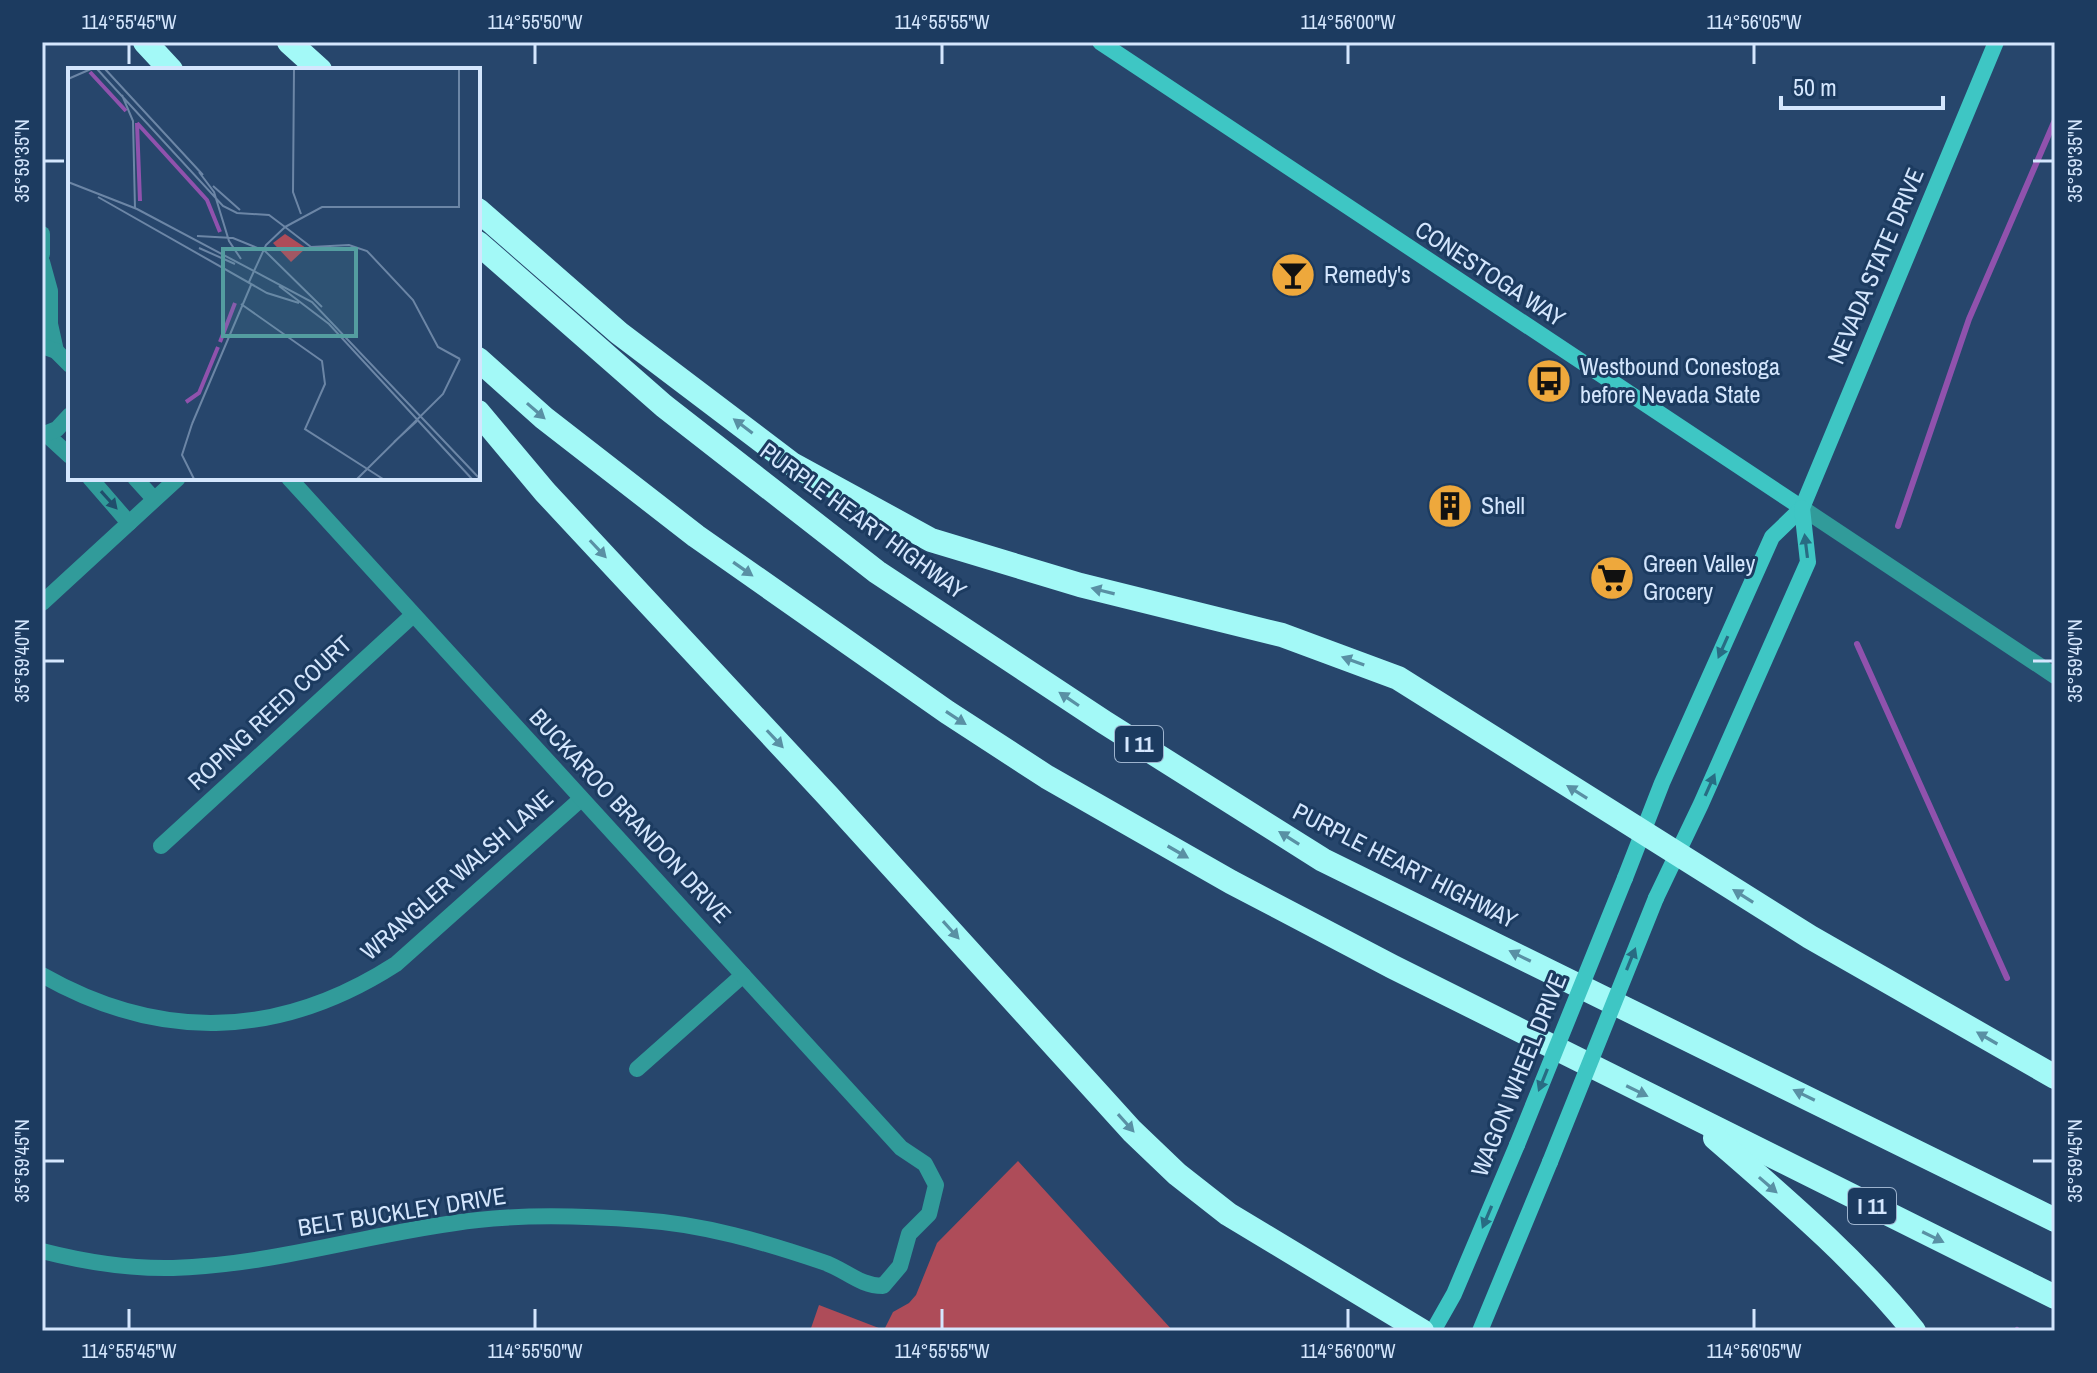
<svg xmlns="http://www.w3.org/2000/svg" width="2097" height="1373" viewBox="0 0 2097 1373" font-family="'Archivo Narrow',sans-serif">
	<style>
		.green { fill: #ae4c59 }
		.lines { fill: none; stroke-linecap: round; stroke-linejoin: round }
		.stream { stroke: #9052ad; stroke-width: 6 }
		.street { stroke: #319b9a; stroke-width: 16 }
		.secondary { stroke: #3ec6c4; stroke-width: 16 }
		.highway { stroke: #a3f9f7; stroke-width: 24 }
		.secondary-bridge { stroke: #3ec6c4; stroke-width: 16 }
		.oneway { fill: #5990a4 }
		.oneway2 { fill: #204e6c }
		.oneway3 { fill: #286c83 }
		.ticks { fill: none; stroke: #d4e6fd; stroke-width: 3 }
		.labels { text-anchor: middle; stroke-width: 6; stroke-linejoin: round; paint-order: stroke }
		.shield { fill: #1c3b60; stroke: #9db3ce; stroke-width: 2 }
		.shield-label { font-size: 22px; font-weight: bold; fill: #d4e6fd }
		.street-label { font-size: 24px; fill: #d4e6fd; stroke: #1c3b60 }
		.poi-label { font-size: 24px; fill: #d4e6fd; stroke: #1c3b60; text-anchor: start }
		.inset-river { fill: none; stroke: #9052ad; stroke-width: 4 }
		.inset-road { fill: none; stroke: #6c86a6; stroke-width: 2 }
		.view { fill: #549da0; fill-opacity: 0.15; stroke: #549da0; stroke-width: 4 }
		.inset-edge { fill: none; stroke: #d4e6fd; stroke-width: 4 }
		.neatline { fill: none; stroke: #d4e6fd; stroke-width: 3 }
		.ticks-label { font-size: 20px; text-anchor: middle; fill: #d4e6fd }
	</style>
	<rect width="100%" height="100%" fill="#27466c"/>
	<path class="green" d="M1018,1161L1173,1331H810L819,1305L884,1330L893,1312L909,1303L916,1295L937,1243Z"/>
	<g class="lines">
		<g class="stream">
			<path d="M1898,526L1969,319L2055,120"/>
			<path d="M1857,644L2007,978"/>
			<path d="M2017,1330L2018,1331"/>
		</g>
		<g class="street">
			<path d="M42,234V254"/>
			<path d="M42,262L50,291V324L56,351"/>
			<path d="M42,346L56,351L70,365"/>
			<path d="M46,434L70,456"/>
			<path d="M42,435L57,429L70,415"/>
			<path d="M90,478L129,523"/>
			<path d="M135,478L154,499"/>
			<path d="M1802,508L2055,676"/>
			<path d="M42,603L178,478"/>
			<path d="M161,846L413,615"/>
			<path d="M42,975C162,1043 281,1038 396,964L581,799"/>
			<path d="M637,1069L743,975"/>
			<path d="M42,1251C85,1262 128,1269 173,1268C276,1265 376,1231 478,1220C531,1214 587,1216 641,1220C703,1224 764,1242 823,1262C845,1269 859,1286 883,1286L900,1266L909,1234L929,1214L936,1185L925,1164L901,1148L289,478"/>
		</g>
		<g class="secondary">
			<path d="M1100,42L1802,508"/>
			<path d="M1625,878L1662,783L1772,537L1802,508L1996,42"/>
			<path d="M1656,898L1701,804L1808,562L1802,508"/>
			<path d="M1433,1331L1454,1294L1517,1145"/>
			<path d="M1480,1331L1550,1162"/>
		</g>
		<g class="highway">
			<path d="M145,42L171,70"/>
			<path d="M289,42L320,70"/>
			<path d="M478,210L619,333L792,464L931,540L1080,585L1282,635L1398,678L1810,937L2055,1077"/>
			<path d="M478,243L664,406L877,572L1104,722L1323,860L2055,1220"/>
			<path d="M478,359L544,418L696,536L947,712L1047,777L1231,882L1393,967L2055,1297"/>
			<path d="M478,412L545,492L828,796L1132,1131L1177,1174L1228,1214L1422,1331"/>
			<path d="M1715,1138C1785,1199 1855,1258 1914,1331"/>
		</g>
		<g class="secondary-bridge">
			<path d="M1517,1145L1625,878"/>
			<path d="M1550,1162L1656,898"/>
		</g>
	</g>
	<defs><path id="oneway-solid" d="M-6-.8H1V-3.2L6.5 0L1 3.2V.8H-6Z" transform="scale(2)"/></defs>
	<g class="oneway">
		<use href="#oneway-solid" transform="translate(536 411) rotate(41)"/>
		<use href="#oneway-solid" transform="translate(743 426) rotate(-143)"/>
		<use href="#oneway-solid" transform="translate(598 549) rotate(47)"/>
		<use href="#oneway-solid" transform="translate(743 569) rotate(35)"/>
		<use href="#oneway-solid" transform="translate(1103 591) rotate(-166)"/>
		<use href="#oneway-solid" transform="translate(1353 661) rotate(-160)"/>
		<use href="#oneway-solid" transform="translate(1069 699) rotate(-146)"/>
		<use href="#oneway-solid" transform="translate(956 718) rotate(33)"/>
		<use href="#oneway-solid" transform="translate(775 739) rotate(47)"/>
		<use href="#oneway-solid" transform="translate(1577 792) rotate(-148)"/>
		<use href="#oneway-solid" transform="translate(1289 838) rotate(-148)"/>
		<use href="#oneway-solid" transform="translate(1178 852) rotate(30)"/>
		<use href="#oneway-solid" transform="translate(1743 896) rotate(-148)"/>
		<use href="#oneway-solid" transform="translate(951 930) rotate(48)"/>
		<use href="#oneway-solid" transform="translate(1520 956) rotate(-154)"/>
		<use href="#oneway-solid" transform="translate(1987 1038) rotate(-150)"/>
		<use href="#oneway-solid" transform="translate(1637 1091) rotate(26)"/>
		<use href="#oneway-solid" transform="translate(1804 1095) rotate(-154)"/>
		<use href="#oneway-solid" transform="translate(1126 1123) rotate(48)"/>
		<use href="#oneway-solid" transform="translate(1768 1185) rotate(41)"/>
		<use href="#oneway-solid" transform="translate(1933 1237) rotate(26)"/>
	</g>
	<use class="oneway2" href="#oneway-solid" transform="translate(109 500) rotate(48)"/>
	<g class="oneway3">
		<use href="#oneway-solid" transform="translate(1806 546) rotate(-97)"/>
		<use href="#oneway-solid" transform="translate(1723 647) rotate(114)"/>
		<use href="#oneway-solid" transform="translate(1710 785) rotate(-66)"/>
		<use href="#oneway-solid" transform="translate(1631 959) rotate(-68)"/>
		<use href="#oneway-solid" transform="translate(1543 1080) rotate(112)"/>
		<use href="#oneway-solid" transform="translate(1487 1217) rotate(113)"/>
	</g>
	<path class="ticks" d="M129,44V64M535,44V64M942,44V64M1348,44V64M1754,44V64M44,161H64M2033,161H2053M44,661H64M2033,661H2053M44,1161H64M2033,1161H2053M129,1309V1329M535,1309V1329M942,1309V1329M1348,1309V1329M1754,1309V1329"/>
	<defs>
		<g id="bar-disc" transform="scale(2.3)"><circle r="9.5" fill="#eea83c" stroke="#1c3b60"/><path d="M-6-5H6L.8 .8V4.5H3.5V6h-7V4.5H-.8V.8Z" fill="#111"/></g>
		<g id="bus-disc" transform="scale(2.3)"><circle r="9.5" fill="#eea83c" stroke="#1c3b60"/><path d="M-5-6H5V4H4V6H2V4H-2V6H-4V4H-5ZM-3.5-4V0h7V-4ZM-3.5 1.2v1.5H-2V1.2ZM2 1.2v1.5H3.5V1.2Z" fill="#111"/></g>
		<g id="building-disc" transform="scale(2.3)"><circle r="9.5" fill="#eea83c" stroke="#1c3b60"/><path d="M-4-6H4V6H1V3H-1V6H-4ZM-2.5-4.3h1.7v1.8h-1.7ZM.8-4.3h1.7v1.8H.8ZM-2.5-1h1.7V.8h-1.7ZM.8-1h1.7V.8H.8Z" fill="#111"/></g>
		<g id="supermarket-disc" transform="scale(2.3)"><circle r="9.5" fill="#eea83c" stroke="#1c3b60"/><path d="M-6-5.5h2.5l.6 2H6L4.5 2H-2.5L-4.4-4H-6ZM-1.5 3.2a1.3 1.3 0 1 0 .1 0ZM3 3.2a1.3 1.3 0 1 0 .1 0Z" fill="#111"/></g>
	</defs>
	<g fill-rule="evenodd">
		<use href="#bar-disc" x="1293" y="275"/>
		<use href="#bus-disc" x="1549" y="381"/>
		<use href="#building-disc" x="1450" y="506"/>
		<use href="#supermarket-disc" x="1612" y="578"/>
	</g>
	<g class="labels">
		<g class="shield">
			<rect x="1115" y="726" width="48" height="36" rx="6"/>
			<rect x="1848" y="1188" width="48" height="36" rx="6"/>
		</g>
		<g class="shield-label">
			<text x="1139" y="752">I 11</text>
			<text x="1872" y="1214">I 11</text>
		</g>
		<g class="street-label">
			<text transform="translate(1876 266) rotate(-67)" y="8">NEVADA STATE DRIVE</text>
			<text transform="translate(1490 274) rotate(33)" y="8">CONESTOGA WAY</text>
			<text transform="translate(863 521) rotate(36)" y="8">PURPLE HEART HIGHWAY</text>
			<text transform="translate(270 713) rotate(-43)" y="8">ROPING REED COURT</text>
			<text transform="translate(630 816) rotate(47)" y="8">BUCKAROO BRANDON DRIVE</text>
			<text transform="translate(1405 866) rotate(27)" y="8">PURPLE HEART HIGHWAY</text>
			<text transform="translate(457 875) rotate(-41)" y="8">WRANGLER WALSH LANE</text>
			<text transform="translate(1519 1075) rotate(-68)" y="8">WAGON WHEEL DRIVE</text>
			<text transform="translate(402 1212) rotate(-9)" y="8">BELT BUCKLEY DRIVE</text>
		</g>
		<g class="poi-label">
			<text x="1324" y="283">Remedy's</text>
			<text x="1580" y="375">Westbound Conestoga<tspan x="1580" dy="28">before Nevada State</tspan></text>
			<text x="1481" y="514">Shell</text>
			<text x="1643" y="572">Green Valley<tspan x="1643" dy="28">Grocery</tspan></text>
		</g>
	</g>
	<g transform="translate(68 68)">
		<rect width="412" height="412" fill="#27466c"/>
		<path d="M217,166L238,180L223,194L205,175Z" fill="#ae4c59"/>
		<path class="inset-river" d="M22,4L58,43M69,55L139,132L152,164M69,55L72,133M152,274L167,235M118,334L131,325L150,279"/>
		<path class="inset-road" d="M29,1L155,138L169,145L201,147L217,159M37,1L135,107M226,1L225,124L233,146M391,1V139H254L217,159L243,179L281,177L299,183L345,232L370,279L392,291M0,11L23,1M54,27L65,53L67,141M131,104L146,124L161,173L173,191M0,114L69,141L244,234L412,411M145,118L172,142M30,129L199,225L231,235M129,168L165,170L197,183L254,239M131,180L167,196M181,214L198,177L217,159M211,218L261,256L404,411M173,236L254,293L257,316L237,361L315,411M124,356L183,217M124,356L114,387L126,411M326,374L349,353M289,411L375,326L392,291"/>
		<path class="view" d="M155,181H288V268H155Z"/>
		<rect width="412" height="412" class="inset-edge"/>
	</g>
	<rect width="2097" height="1373" fill="none" stroke="#1c3b60" stroke-width="88"/>
	<path d="M1781 96v12h162v-12" fill="none" stroke="#d4e6fd" stroke-width="4"/>
	<text x="1793" y="96" font-size="24" fill="#d4e6fd" stroke="#1c3b60" stroke-width="6" paint-order="stroke">50 m</text>
	<rect x="44" y="44" width="2009" height="1285" class="neatline"/>
	<g class="ticks-label">
		<text x="129" y="29">114°55'45"W</text>
		<text x="535" y="29">114°55'50"W</text>
		<text x="942" y="29">114°55'55"W</text>
		<text x="1348" y="29">114°56'00"W</text>
		<text x="1754" y="29">114°56'05"W</text>
		<text transform="translate(2075 161) rotate(-90)" y="7">35°59'35"N</text>
		<text transform="translate(22 161) rotate(-90)" y="7">35°59'35"N</text>
		<text transform="translate(2075 661) rotate(-90)" y="7">35°59'40"N</text>
		<text transform="translate(22 661) rotate(-90)" y="7">35°59'40"N</text>
		<text transform="translate(2075 1161) rotate(-90)" y="7">35°59'45"N</text>
		<text transform="translate(22 1161) rotate(-90)" y="7">35°59'45"N</text>
		<text x="129" y="1358">114°55'45"W</text>
		<text x="535" y="1358">114°55'50"W</text>
		<text x="942" y="1358">114°55'55"W</text>
		<text x="1348" y="1358">114°56'00"W</text>
		<text x="1754" y="1358">114°56'05"W</text>
	</g>
</svg>
